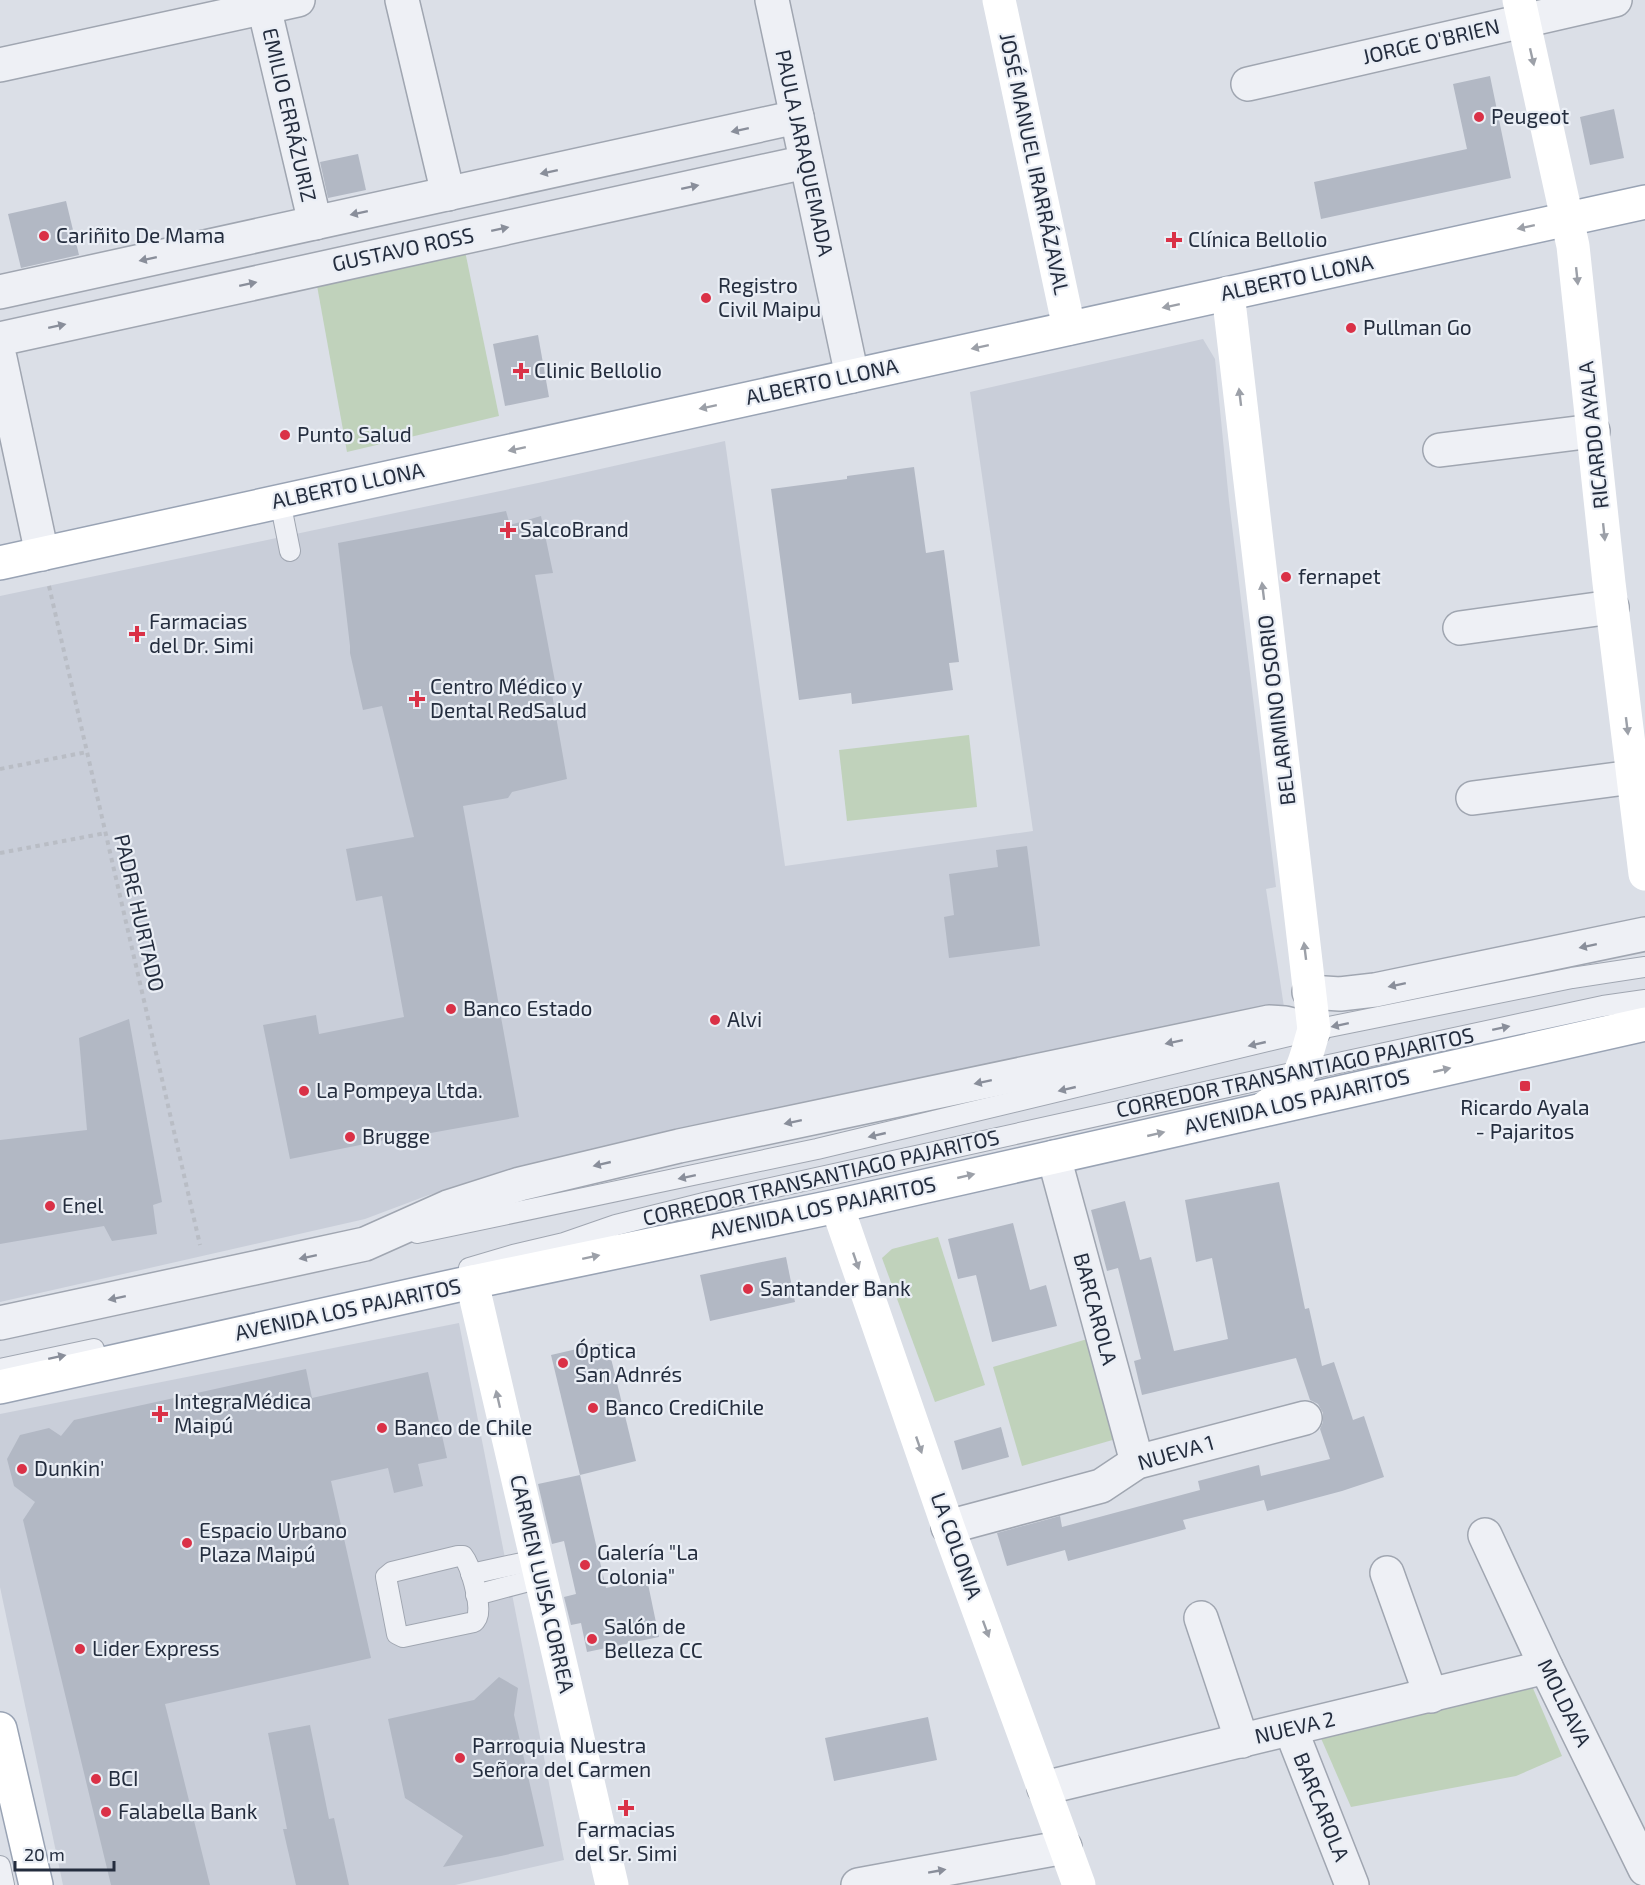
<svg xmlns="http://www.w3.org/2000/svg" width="1645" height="1885" viewBox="0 0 1645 1885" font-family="'Exo 2',sans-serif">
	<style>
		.built { fill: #c9ced9 }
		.green { fill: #c0d2bb }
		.building { fill: #b2b8c4 }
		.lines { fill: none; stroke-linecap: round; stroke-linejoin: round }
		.lane-casing { stroke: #a0a6b1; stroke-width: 22 }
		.street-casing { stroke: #a0a6b1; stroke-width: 36 }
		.primary-casing { stroke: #99a3b4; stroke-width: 36 }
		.path { stroke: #b9bdc5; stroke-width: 4; stroke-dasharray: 4.5 4.5; stroke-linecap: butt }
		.lane { stroke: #eef0f5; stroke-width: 20 }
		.street { stroke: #eef0f5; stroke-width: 33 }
		.secondary { stroke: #fff; stroke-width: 33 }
		.primary { stroke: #fff; stroke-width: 33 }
		.oneway { fill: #9ca0a8 }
		.oneway2 { fill: #898e9a }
		.poi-dot { fill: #da3147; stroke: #eaeef5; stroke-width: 2 }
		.labels { text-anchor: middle; stroke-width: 4.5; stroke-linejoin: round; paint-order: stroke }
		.street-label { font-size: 21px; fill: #242d3e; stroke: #eaeef5 }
		.poi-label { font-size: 21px; fill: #242d3e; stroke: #eaeef5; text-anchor: start }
	</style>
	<rect width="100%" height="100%" fill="#dbdfe7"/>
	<g class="built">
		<path d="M1203,339L1215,359L1229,501L1276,887L1266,889L1284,1007L519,1167L426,1196L365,1219L0,1302V596L538,483L725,441L785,866L1033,831L970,392Z"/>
		<path d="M459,1323L564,1860L455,1885H63L0,1587V1414Z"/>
	</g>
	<g class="green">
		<path d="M465,251L499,416L347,452L316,280Z"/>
		<path d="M969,735L977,807L847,821L839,750Z"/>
		<path d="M938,1237L985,1385L935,1402L882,1258L892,1249Z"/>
		<path d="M1094,1337L1123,1437L1022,1466L993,1367Z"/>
		<path d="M1532,1686L1562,1756L1516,1776L1351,1807L1320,1736Z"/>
	</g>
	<g class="building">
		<path d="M1490,76L1511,178L1321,219L1314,182L1467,149L1453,84Z"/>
		<path d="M1614,109L1624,158L1590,165L1580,117Z"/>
		<path d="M358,154L366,190L328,198L320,162Z"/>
		<path d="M66,201L79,255L21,268L8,214Z"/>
		<path d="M538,335L549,397L505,406L493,344Z"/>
		<path d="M914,467L926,553L944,550L959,662L949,663L953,690L852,704L851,693L799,700L771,489L847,479V476Z"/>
		<path d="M506,511L510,525L541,516L553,573L535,575L556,687L551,688L567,779L512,792L508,798L463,806L519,1117L425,1134V1132L290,1159L263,1025L316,1015L319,1034L404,1017L382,896L356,901L346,849L414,837L382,706L363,710L350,653V646L338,543Z"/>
		<path d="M1027,846L1040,946L949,958L944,917L954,915L949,874L998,867L996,850Z"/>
		<path d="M129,1019L162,1202L153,1205L157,1234L112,1241L104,1226L0,1244V1140L87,1130L79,1038Z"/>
		<path d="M1279,1182L1305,1309L1309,1308L1322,1366L1334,1362L1353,1420L1364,1416L1384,1477L1342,1491L1267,1511L1264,1500L1183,1520L1186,1529L1068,1561L1065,1550L1007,1566L997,1533L1060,1516L1062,1527L1200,1490L1198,1481L1259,1465L1261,1476L1330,1459L1320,1429L1323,1422V1413L1318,1404L1310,1400L1296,1358L1142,1395L1134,1361L1141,1359L1118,1268L1107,1271L1091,1210L1125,1201L1140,1260L1151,1257L1174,1351L1228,1339L1212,1258L1196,1262L1185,1200Z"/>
		<path d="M1013,1223L1030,1290L1046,1285L1057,1326L992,1342L976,1275L958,1279L948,1239Z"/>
		<path d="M786,1257L795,1302L710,1321L700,1275Z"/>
		<path d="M607,1342L636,1461L580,1475L551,1355Z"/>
		<path d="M306,1369L312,1398L428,1372L447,1458L418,1464L423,1486L394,1493L388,1468L331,1481L371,1658L165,1704L210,1885H111L23,1520L35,1502L14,1486L7,1459L20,1435L49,1428L61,1436L74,1420Z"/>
		<path d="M1001,1427L1009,1457L962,1470L954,1441Z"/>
		<path d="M580,1475L606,1588L647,1579L659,1637L587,1652L581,1623L571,1625L564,1597L576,1594L564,1541L552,1544L538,1484Z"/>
		<path d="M499,1677L518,1688L514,1715L544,1846L501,1856L443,1867L463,1836L405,1798L388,1719L474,1700Z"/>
		<path d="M928,1717L937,1760L834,1781L825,1738Z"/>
		<path d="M310,1725L329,1819L334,1818L349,1885H296L283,1829H287L268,1733Z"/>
	</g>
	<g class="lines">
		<g class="lane-casing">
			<g id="lane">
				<path d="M280,501L290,551"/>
				<path d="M417,1233L817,1149L1314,1030L1572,978L1645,967"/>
				<path d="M469,1268L513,1255L564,1243L616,1225L708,1202L1264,1079L1603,1006L1645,1000"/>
				<path d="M0,1369L94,1349"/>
				<path d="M458,1556H463C471,1566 480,1601 478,1614C477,1619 477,1618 474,1622L403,1637L397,1634L386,1577L392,1572Z"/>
				<path d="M471,1574L536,1560"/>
				<path d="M476,1595L540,1578"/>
				<path d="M0,1866L4,1885"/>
			</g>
		</g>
		<g class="street-casing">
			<g id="street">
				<path d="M402,0L448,194"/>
				<path d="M772,0L852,376"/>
				<path d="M264,7L315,223"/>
				<path d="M0,65L298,0"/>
				<path d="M1248,84L1615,0"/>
				<path d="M0,292L797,117"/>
				<path d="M0,339L806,162"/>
				<path d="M0,358L42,554"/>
				<path d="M1440,450L1593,431"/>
				<path d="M1460,628L1612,607"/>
				<path d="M1473,798L1633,777"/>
				<path d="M1309,992L1340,994L1375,990L1645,934"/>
				<path d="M1054,1157L1137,1462"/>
				<path d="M0,1323L365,1244L448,1207L520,1184L679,1146L1269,1022L1285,1023L1314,1030"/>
				<path d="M948,1527L1101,1486L1137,1462L1305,1418"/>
				<path d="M1485,1535L1546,1667L1645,1869"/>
				<path d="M1387,1573L1431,1696"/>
				<path d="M1201,1618L1242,1741"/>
				<path d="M1291,1730L1352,1885"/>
				<path d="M1044,1788L1546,1667"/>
				<path d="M858,1885L1065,1847"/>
			</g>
		</g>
		<g class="primary-casing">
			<g id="primary">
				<path d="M0,563L1645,202"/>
				<path d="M0,1387L472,1282L837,1206L1645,1024"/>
				<path d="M0,1729L36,1885"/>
			</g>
		</g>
		<g class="path">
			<path d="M49,586L200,1245"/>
			<path d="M0,769L87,752"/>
			<path d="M0,853L106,833"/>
		</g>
		<use href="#lane" class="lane"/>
		<use href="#street" class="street"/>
		<g class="secondary">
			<path d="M999,0L1069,328"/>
			<path d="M1519,0L1573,246L1609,583L1645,874"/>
			<path d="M1228,293L1314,1030C1308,1048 1304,1071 1292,1085C1284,1095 1273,1102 1262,1110"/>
			<path d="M837,1206L948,1527L1079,1885"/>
			<path d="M472,1282L612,1885"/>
		</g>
		<use href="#primary" class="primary"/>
	</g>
	<defs><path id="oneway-solid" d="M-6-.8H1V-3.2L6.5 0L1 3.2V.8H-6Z" transform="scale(1.5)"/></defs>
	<g class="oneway">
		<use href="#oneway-solid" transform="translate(1532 57) rotate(77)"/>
		<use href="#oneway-solid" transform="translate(1526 227) rotate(168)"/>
		<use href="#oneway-solid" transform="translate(1577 276) rotate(84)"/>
		<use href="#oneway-solid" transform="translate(1171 306) rotate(168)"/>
		<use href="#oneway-solid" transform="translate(980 347) rotate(168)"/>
		<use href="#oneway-solid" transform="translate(1240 397) rotate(-97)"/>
		<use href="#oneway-solid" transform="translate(708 407) rotate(168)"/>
		<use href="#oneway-solid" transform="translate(517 449) rotate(168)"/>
		<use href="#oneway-solid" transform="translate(1604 532) rotate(84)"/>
		<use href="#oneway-solid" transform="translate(1263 591) rotate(-97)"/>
		<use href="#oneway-solid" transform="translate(1627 726) rotate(83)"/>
		<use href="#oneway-solid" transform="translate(1305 951) rotate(-97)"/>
		<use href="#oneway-solid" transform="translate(1442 1070) rotate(-13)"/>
		<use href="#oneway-solid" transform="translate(1156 1134) rotate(-13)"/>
		<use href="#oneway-solid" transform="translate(966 1176) rotate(-13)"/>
		<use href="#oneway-solid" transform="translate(591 1257) rotate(-12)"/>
		<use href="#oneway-solid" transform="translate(856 1261) rotate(71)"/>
		<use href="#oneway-solid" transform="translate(498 1399) rotate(-103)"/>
		<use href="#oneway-solid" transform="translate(919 1445) rotate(71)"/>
		<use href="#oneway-solid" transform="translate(986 1629) rotate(70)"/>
	</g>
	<g class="oneway2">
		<use href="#oneway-solid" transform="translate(740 130) rotate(168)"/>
		<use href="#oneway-solid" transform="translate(549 172) rotate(168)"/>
		<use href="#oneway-solid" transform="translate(690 187) rotate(-12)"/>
		<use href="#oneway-solid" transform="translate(359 213) rotate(168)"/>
		<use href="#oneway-solid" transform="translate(500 229) rotate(-12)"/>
		<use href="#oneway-solid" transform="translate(148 259) rotate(168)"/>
		<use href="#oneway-solid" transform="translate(248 284) rotate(-12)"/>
		<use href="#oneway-solid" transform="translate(57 326) rotate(-12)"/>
		<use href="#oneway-solid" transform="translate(1588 946) rotate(168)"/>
		<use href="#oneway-solid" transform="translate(1397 985) rotate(168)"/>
		<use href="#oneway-solid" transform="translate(1340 1025) rotate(168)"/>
		<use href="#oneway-solid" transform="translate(1501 1028) rotate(-12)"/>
		<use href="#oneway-solid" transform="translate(1174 1042) rotate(168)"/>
		<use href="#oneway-solid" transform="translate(1257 1044) rotate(167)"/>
		<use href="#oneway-solid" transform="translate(983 1082) rotate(168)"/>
		<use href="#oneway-solid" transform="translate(1067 1089) rotate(167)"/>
		<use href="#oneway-solid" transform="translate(793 1122) rotate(168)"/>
		<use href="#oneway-solid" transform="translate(877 1135) rotate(167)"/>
		<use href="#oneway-solid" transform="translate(602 1164) rotate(167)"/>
		<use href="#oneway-solid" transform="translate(687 1177) rotate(168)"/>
		<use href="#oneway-solid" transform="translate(308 1257) rotate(168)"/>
		<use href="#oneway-solid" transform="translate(117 1298) rotate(168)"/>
		<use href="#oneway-solid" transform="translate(57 1357) rotate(-12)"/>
		<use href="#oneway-solid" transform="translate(937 1871) rotate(-10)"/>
	</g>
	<g class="poi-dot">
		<circle cx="1479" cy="117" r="6"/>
		<circle cx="44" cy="236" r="6"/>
		<path d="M1171 231h6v6h6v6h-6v6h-6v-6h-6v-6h6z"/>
		<circle cx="706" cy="298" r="6"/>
		<circle cx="1351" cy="328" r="6"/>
		<path d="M518 362h6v6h6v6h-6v6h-6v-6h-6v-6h6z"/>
		<circle cx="285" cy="435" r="6"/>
		<path d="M505 521h6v6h6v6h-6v6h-6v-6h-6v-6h6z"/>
		<circle cx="1286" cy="577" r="6"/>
		<path d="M134 625h6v6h6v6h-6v6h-6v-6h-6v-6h6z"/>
		<path d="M414 690h6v6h6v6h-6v6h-6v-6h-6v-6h6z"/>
		<circle cx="451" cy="1009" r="6"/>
		<circle cx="715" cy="1020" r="6"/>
		<rect x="1519" y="1080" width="12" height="12" rx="3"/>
		<circle cx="304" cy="1091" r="6"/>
		<circle cx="350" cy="1137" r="6"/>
		<circle cx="50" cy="1206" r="6"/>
		<circle cx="748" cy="1289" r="6"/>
		<circle cx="563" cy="1363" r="6"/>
		<circle cx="593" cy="1408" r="6"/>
		<path d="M157 1405h6v6h6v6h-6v6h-6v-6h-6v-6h6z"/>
		<circle cx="382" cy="1428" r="6"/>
		<circle cx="22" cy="1469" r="6"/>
		<circle cx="187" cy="1543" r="6"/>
		<circle cx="585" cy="1565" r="6"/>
		<circle cx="592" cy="1639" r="6"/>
		<circle cx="80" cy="1649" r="6"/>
		<circle cx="460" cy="1758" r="6"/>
		<circle cx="96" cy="1779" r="6"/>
		<path d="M623 1799h6v6h6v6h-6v6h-6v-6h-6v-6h6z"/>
		<circle cx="106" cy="1812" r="6"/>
	</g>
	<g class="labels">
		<g class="street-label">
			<text transform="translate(1431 42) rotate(-13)" y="7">JORGE O'BRIEN</text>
			<text transform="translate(289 115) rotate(77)" y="7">EMILIO ERRÁZURIZ</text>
			<text transform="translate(804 153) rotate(78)" y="7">PAULA JARAQUEMADA</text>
			<text transform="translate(1034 164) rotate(78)" y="7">JOSÉ MANUEL IRARRÁZAVAL</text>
			<text transform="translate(403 250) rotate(-12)" y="7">GUSTAVO ROSS</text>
			<text transform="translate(1297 278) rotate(-12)" y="7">ALBERTO LLONA</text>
			<text transform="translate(822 382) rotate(-12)" y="7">ALBERTO LLONA</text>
			<text transform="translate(1594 435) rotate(-96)" y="7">RICARDO AYALA</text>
			<text transform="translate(348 486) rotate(-12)" y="7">ALBERTO LLONA</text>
			<text transform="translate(1277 710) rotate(-97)" y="7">BELARMINO OSORIO</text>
			<text transform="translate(139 913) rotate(77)" y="7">PADRE HURTADO</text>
			<text transform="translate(1295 1073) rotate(-12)" y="7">CORREDOR TRANSANTIAGO PAJARITOS</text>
			<text transform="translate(1297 1102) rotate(-13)" y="7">AVENIDA LOS PAJARITOS</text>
			<text transform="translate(821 1178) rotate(-13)" y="7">CORREDOR TRANSANTIAGO PAJARITOS</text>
			<text transform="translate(823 1208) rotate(-12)" y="7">AVENIDA LOS PAJARITOS</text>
			<text transform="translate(1095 1309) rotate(75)" y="7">BARCAROLA</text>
			<text transform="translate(348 1310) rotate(-12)" y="7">AVENIDA LOS PAJARITOS</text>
			<text transform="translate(1176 1453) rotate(-16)" y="7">NUEVA 1</text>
			<text transform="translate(956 1546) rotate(70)" y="7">LA COLONIA</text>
			<text transform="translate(542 1584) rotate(77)" y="7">CARMEN LUISA CORREA</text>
			<text transform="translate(1564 1703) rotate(64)" y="7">MOLDAVA</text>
			<text transform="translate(1295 1728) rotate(-13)" y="7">NUEVA 2</text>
			<text transform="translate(1321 1807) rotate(68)" y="7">BARCAROLA</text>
		</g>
		<g class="poi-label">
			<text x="1491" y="124">Peugeot</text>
			<text x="56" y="243">Cariñito De Mama</text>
			<text x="1188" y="247">Clínica Bellolio</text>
			<text x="718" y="293">Registro<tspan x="718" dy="24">Civil Maipu</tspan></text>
			<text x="1363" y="335">Pullman Go</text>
			<text x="534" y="378">Clinic Bellolio</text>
			<text x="297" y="442">Punto Salud</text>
			<text x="520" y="537">SalcoBrand</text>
			<text x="1298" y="584">fernapet</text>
			<text x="149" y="629">Farmacias<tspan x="149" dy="24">del Dr. Simi</tspan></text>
			<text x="430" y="694">Centro Médico y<tspan x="430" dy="24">Dental RedSalud</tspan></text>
			<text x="463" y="1016">Banco Estado</text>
			<text x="727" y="1027">Alvi</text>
			<text x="316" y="1098">La Pompeya Ltda.</text>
			<text x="1525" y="1115" text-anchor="middle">Ricardo Ayala<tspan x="1525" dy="24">- Pajaritos</tspan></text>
			<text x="362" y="1144">Brugge</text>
			<text x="62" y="1213">Enel</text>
			<text x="760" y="1296">Santander Bank</text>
			<text x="575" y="1358">Óptica<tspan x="575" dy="24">San Adnrés</tspan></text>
			<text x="174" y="1409">IntegraMédica<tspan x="174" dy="24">Maipú</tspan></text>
			<text x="605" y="1415">Banco CrediChile</text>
			<text x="394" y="1435">Banco de Chile</text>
			<text x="34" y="1476">Dunkin'</text>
			<text x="199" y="1538">Espacio Urbano<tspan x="199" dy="24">Plaza Maipú</tspan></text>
			<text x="597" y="1560">Galería "La<tspan x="597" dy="24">Colonia"</tspan></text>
			<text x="604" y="1634">Salón de<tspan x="604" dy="24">Belleza CC</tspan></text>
			<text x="92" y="1656">Lider Express</text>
			<text x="472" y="1753">Parroquia Nuestra<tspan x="472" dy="24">Señora del Carmen</tspan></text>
			<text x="108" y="1786">BCI</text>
			<text x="118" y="1819">Falabella Bank</text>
			<text x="626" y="1837" text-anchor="middle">Farmacias<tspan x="626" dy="24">del Sr. Simi</tspan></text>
		</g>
	</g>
	<path d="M15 1861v9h99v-9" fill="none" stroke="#242d3e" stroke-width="3"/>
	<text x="24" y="1861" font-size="18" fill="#242d3e" stroke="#eaeef5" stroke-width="4.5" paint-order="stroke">20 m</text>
</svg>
